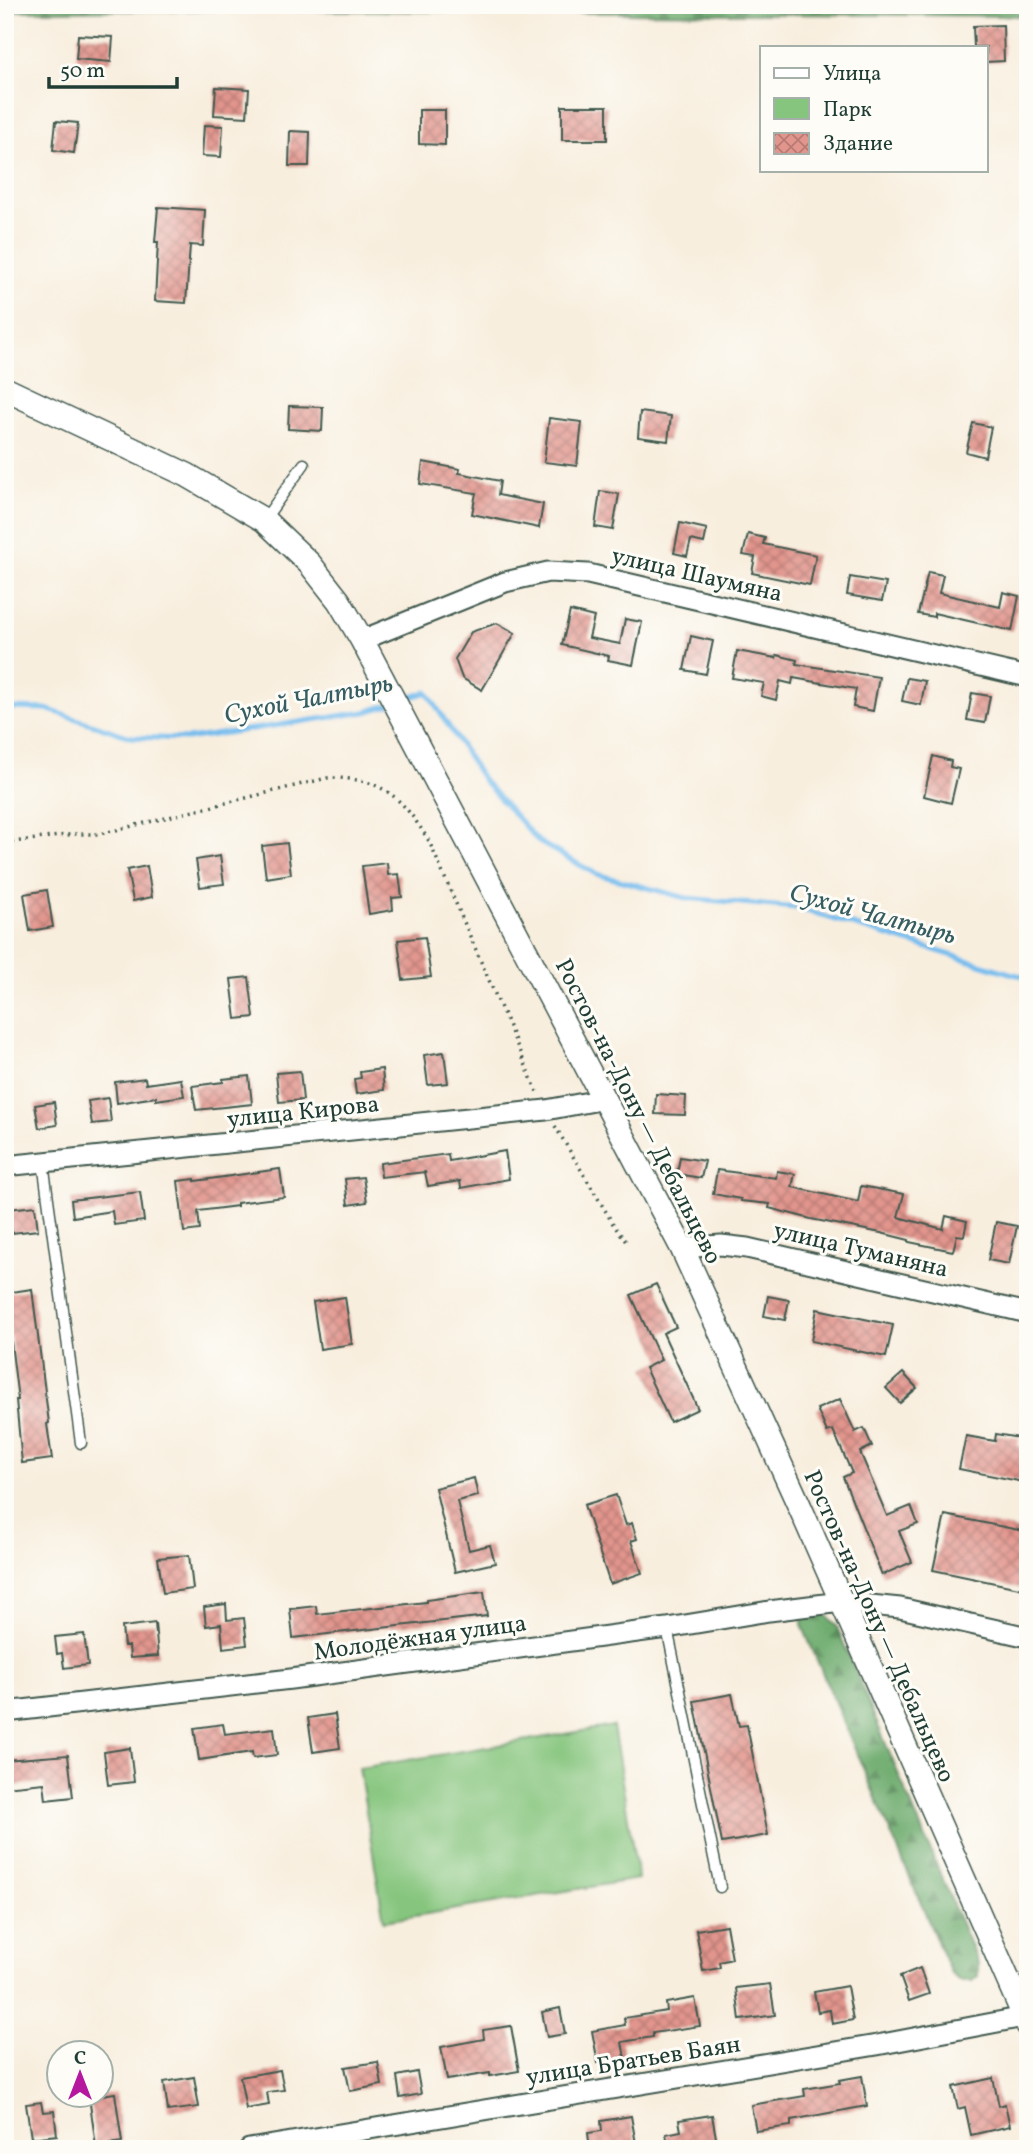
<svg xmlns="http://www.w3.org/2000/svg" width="1033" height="2154" viewBox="0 0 1033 2154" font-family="Vollkorn,serif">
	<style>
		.green { fill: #85c57d; stroke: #528158; stroke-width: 2 }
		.forest { fill: url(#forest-firs); stroke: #467450; stroke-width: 2 }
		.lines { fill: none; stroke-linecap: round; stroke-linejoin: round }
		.stream { stroke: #77bdee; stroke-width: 5 }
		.building { fill: url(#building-cross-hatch) }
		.service-casing { stroke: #40584e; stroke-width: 13 }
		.minor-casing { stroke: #40584e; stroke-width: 23 }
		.tertiary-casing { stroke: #40584e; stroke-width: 26 }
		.path { stroke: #40584e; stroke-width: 3.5; stroke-dasharray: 2 5; stroke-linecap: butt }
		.service { stroke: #fff; stroke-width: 10 }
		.minor { stroke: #fff; stroke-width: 19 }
		.tertiary { stroke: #fff; stroke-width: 23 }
		.labels { text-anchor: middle; stroke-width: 6; stroke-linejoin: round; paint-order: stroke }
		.street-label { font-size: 24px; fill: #1f3d34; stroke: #fdfcf7 }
		.water-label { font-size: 26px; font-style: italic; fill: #355d62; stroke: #fdfcf7 }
	</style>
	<defs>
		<pattern id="forest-firs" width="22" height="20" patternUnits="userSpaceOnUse" patternTransform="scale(1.75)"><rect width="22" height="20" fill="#6caa6c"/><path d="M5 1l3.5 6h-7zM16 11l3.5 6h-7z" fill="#588c5a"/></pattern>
		<pattern id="building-cross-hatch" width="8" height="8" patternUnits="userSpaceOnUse" patternTransform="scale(1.75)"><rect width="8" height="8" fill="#e2958d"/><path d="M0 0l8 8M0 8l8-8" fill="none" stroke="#b77b74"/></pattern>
	</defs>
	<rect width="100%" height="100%" fill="#fdfcf7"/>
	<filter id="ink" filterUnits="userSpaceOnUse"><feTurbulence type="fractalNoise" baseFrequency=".0143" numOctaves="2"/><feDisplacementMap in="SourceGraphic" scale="14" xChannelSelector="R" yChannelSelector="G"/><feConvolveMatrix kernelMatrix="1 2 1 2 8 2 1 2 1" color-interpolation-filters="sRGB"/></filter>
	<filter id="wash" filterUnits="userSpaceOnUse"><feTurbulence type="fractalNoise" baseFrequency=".00686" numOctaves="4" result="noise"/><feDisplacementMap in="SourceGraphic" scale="28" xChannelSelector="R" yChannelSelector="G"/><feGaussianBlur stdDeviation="1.57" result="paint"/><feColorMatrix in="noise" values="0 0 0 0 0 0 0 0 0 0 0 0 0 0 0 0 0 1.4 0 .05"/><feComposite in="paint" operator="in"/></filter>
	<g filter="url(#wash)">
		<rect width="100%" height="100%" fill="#f8eede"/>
		<path class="green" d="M613,1726L638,1879L384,1921L359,1768Z"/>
		<g class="forest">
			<path d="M5,5H1028V16L243,10L5,11Z"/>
			<path d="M810,1613L826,1615L836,1625L978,1964V1976L972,1981H960L951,1974L802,1625V1618Z"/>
		</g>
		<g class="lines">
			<g class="stream">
				<path d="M402,700L427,692L483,780L539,842L596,874L686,898L797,908L1013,974L1028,977"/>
				<path d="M5,708L46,709L131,737L187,739L365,712L389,705"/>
			</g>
		</g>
		<g id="blocks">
			<g class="building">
				<path d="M1003,25L1004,61L986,62V47H974L973,26Z"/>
				<path d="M78,35L113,37L111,62L76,59Z"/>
				<path d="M216,87L249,89L247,117L214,115Z"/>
				<rect x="562" y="106" width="45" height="34"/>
				<path d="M419,110H445V145L419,144Z"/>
				<path d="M56,121L78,123L74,153L53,150Z"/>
				<path d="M204,125L223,126L221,157L202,156Z"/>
				<path d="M290,131L310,132L309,166H289Z"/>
				<path d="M158,207L205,210L203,246L190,245L186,303L155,301L158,242H155Z"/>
				<path d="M289,406L323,407L322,431L288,429Z"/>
				<path d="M640,412L671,416L668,441L638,437Z"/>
				<path d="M549,418L582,422L577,466L544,462Z"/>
				<path d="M973,423L991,427L985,457L966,452Z"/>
				<path d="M423,462L460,469L459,473L500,481L498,495L543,504L539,528L472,514L476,493L420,484Z"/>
				<path d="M600,491L619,494L613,530L595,527Z"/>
				<path d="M680,523L707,529L704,543L691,540L687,556L674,553Z"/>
				<path d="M748,534L765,538L763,544L816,555L810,585L752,573L755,557L743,555Z"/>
				<path d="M928,572L943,575L939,593L1000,607L1003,592L1019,596L1012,631L934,613V617L918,614Z"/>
				<path d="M850,577L886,583L882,601L847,595Z"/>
				<path d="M570,611L594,617L589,638L620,644L625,619L642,622L633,665L608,660L609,656L562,645Z"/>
				<path d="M497,623L515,633L482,690L462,678L455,659L471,632Z"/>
				<path d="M691,636L713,641L706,674L684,670Z"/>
				<path d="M737,651L776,658L777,655L797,660L796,664L879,677L873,711L853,707L856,689L793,678L792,684L780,681L776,700L761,696L764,683L732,678Z"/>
				<path d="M907,678L925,681L921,705L902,701Z"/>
				<path d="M972,693L990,696L985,723L967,720Z"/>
				<path d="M933,756L951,761L950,767L959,769L951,803L924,796Z"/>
				<path d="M287,843L291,874L266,878L262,846Z"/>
				<path d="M220,856L224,884L200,887L196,860Z"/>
				<path d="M387,863L388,875L399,874L402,897L392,898L393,910L369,914L362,866Z"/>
				<path d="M147,866L152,897L133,901L127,870Z"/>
				<path d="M47,890L53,927L30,931L24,894Z"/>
				<path d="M425,937L431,977L403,980L398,940Z"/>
				<path d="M249,977L254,1017L236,1019L231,979Z"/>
				<path d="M444,1052L448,1083L428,1085L424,1055Z"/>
				<path d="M382,1069L384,1090L356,1094L354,1079L361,1078L360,1072Z"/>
				<path d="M300,1071L303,1100L279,1102L276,1073Z"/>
				<path d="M249,1076L252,1104L196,1110L192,1086L223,1082V1079Z"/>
				<path d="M145,1078L146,1084L181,1079L184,1096L156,1100V1097L117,1103L115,1082Z"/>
				<path d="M656,1094L686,1096L685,1115L655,1114Z"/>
				<path d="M108,1098L111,1122L92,1124L88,1101Z"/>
				<path d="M54,1102L57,1125L39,1128L35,1105Z"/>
				<path d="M505,1151L509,1179L461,1188L460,1181L428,1186L425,1172L381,1177L380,1163L448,1154L449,1161Z"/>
				<path d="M680,1157L705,1161L701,1178L677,1174Z"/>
				<path d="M280,1169L284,1197L237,1203V1206L198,1211L200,1230L184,1232L178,1181L195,1179V1181Z"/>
				<path d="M717,1170L776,1178L777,1171L795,1174L792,1187L858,1202L861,1186L904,1194L898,1217L943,1229L946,1216L967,1221L964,1236L957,1235L953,1251L909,1242V1240L881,1233L811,1219L769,1208L770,1204L741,1201V1199L713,1194Z"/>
				<path d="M363,1177L367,1202L348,1205L345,1179Z"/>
				<path d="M140,1192L144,1221L114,1225L112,1211L73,1217L71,1200Z"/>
				<path d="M35,1206L38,1230L12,1233L9,1209Z"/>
				<path d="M996,1222L1017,1226L1009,1264L988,1260Z"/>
				<path d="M656,1284L676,1327L663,1333L698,1409L670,1422L645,1368L661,1360L631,1295Z"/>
				<path d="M32,1289L49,1423L47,1424L52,1459L22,1463L16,1400H18L5,1293Z"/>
				<path d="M768,1296L789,1300L785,1320L764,1316Z"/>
				<path d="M345,1297L352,1344L320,1349L313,1302Z"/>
				<path d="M817,1309L893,1325L886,1357L811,1341Z"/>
				<path d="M903,1373L917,1388L900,1403L886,1388Z"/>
				<path d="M840,1399L855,1432L864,1428L872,1446L860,1452L887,1516L911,1506L918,1524L899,1531L912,1562L882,1575L843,1477L852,1473L833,1430L827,1432L817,1409Z"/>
				<path d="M996,1434L1019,1438L1018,1446L1028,1448V1483L959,1469L966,1436L995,1441Z"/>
				<path d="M474,1478L478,1496L457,1501L469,1550L490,1545L495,1563L455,1572L435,1488Z"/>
				<path d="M616,1495L626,1525L632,1523L637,1539L631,1541L642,1573L610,1584L584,1505Z"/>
				<path d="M945,1515L1028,1532V1590L933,1570Z"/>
				<path d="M189,1555L193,1589L163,1593L158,1558Z"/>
				<path d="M484,1592L487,1616L293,1638L290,1609L316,1606L317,1614L426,1602V1600Z"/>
				<path d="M226,1604L227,1620L244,1618L247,1645L223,1648L221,1624L206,1626L204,1607Z"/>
				<path d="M155,1623L158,1656L130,1658L129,1646H124L122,1627Z"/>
				<path d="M84,1634L88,1665L64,1668L62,1653L57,1654L55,1637Z"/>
				<path d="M732,1694L739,1726L747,1725L768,1835L722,1843L694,1701Z"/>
				<path d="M335,1714L340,1748L313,1752L308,1718Z"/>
				<path d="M223,1724L225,1734L274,1728L277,1755L253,1758L252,1752L199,1760L194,1728Z"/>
				<path d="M130,1748L134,1782L108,1785L104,1752Z"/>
				<path d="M68,1755L73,1797L46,1800L44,1783L5,1787V1760Z"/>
				<path d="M726,1925L732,1959L719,1962L720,1968L703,1971L696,1930Z"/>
				<path d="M920,1968L929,1994L909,2001L900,1976Z"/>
				<path d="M770,1984L775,2015L740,2020L736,1988Z"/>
				<path d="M847,1986L853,2020L832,2024L830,2010L818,2012L814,1992Z"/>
				<path d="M695,1998L700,2026L653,2033V2037L622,2042L625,2058L598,2063L592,2031L625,2025L624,2018L667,2011L666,2003Z"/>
				<path d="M560,2008L565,2034L547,2037L542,2012Z"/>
				<path d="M511,2026L519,2071L490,2076V2073L447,2080L441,2047L484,2039L483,2030Z"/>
				<path d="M378,2062L382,2085L350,2091L345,2067Z"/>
				<path d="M280,2070L284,2090L267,2092L269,2105L246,2109L240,2077Z"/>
				<path d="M417,2072L421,2094L400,2098L397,2076Z"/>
				<path d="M862,2076L867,2106L791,2120V2126L756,2131L751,2105L805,2096L804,2089L840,2083L839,2080Z"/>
				<path d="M194,2077L199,2107L168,2111L164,2082Z"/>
				<path d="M993,2078L999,2106L1005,2104L1010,2126L971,2135L965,2107L958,2109L953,2087Z"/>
				<path d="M115,2093L122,2142L96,2146L89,2097Z"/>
				<path d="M41,2102L43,2112L54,2111L57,2135L31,2138L26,2104Z"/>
				<path d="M712,2115L718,2149H669L666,2134L681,2131L679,2120Z"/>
				<path d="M631,2116L637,2149H590L588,2133L602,2131L601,2121Z"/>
			</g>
		</g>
	</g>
	<g filter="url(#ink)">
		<use href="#blocks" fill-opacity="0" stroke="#40584e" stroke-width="2"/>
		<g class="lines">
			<g class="service-casing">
				<g id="service">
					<path d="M264,520L304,464"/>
					<path d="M43,1162L81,1443"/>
					<path d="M667,1628L720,1887"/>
				</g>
			</g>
			<g class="minor-casing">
				<g id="minor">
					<path d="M362,640L505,582L548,572L588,574L1028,677"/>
					<path d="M5,1166L546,1110L605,1099"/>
					<path d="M682,1248L721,1245L747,1248L1028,1313"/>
					<path d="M5,1712L291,1679L667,1628L769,1611L841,1602L900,1608L1028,1637"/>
					<path d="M249,2149L877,2045L1024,2017"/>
				</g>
			</g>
			<g class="tertiary-casing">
				<path id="tertiary" d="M5,389L187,475L264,520L310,564L339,601L362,640L682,1248L799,1505L1028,2025"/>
			</g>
			<g class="path">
				<path d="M5,843L75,834H100L327,778C382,777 401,796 429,841L538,1094"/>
				<path d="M555,1126L615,1227L627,1243"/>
			</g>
			<use href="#service" class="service"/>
			<use href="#minor" class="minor"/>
			<use href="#tertiary" class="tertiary"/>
		</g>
	</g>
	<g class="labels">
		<g class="street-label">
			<text transform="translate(697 574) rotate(13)" y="8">улица Шаумяна</text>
			<text transform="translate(303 1111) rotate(-6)" y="8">улица Кирова</text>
			<text transform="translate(639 1111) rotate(63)" y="8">Ростов-на-Дону — Дебальцево</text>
			<text transform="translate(861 1249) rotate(13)" y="8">улица Туманяна</text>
			<text transform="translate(880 1626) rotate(66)" y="8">Ростов-на-Дону — Дебальцево</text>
			<text transform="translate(420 1637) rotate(-8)" y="8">Молодёжная улица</text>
			<text transform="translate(633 2060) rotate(-9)" y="8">улица Братьев Баян</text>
		</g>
		<g class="water-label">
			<text transform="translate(308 698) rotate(-11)" y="9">Сухой Чалтырь</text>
			<text transform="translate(873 913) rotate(15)" y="9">Сухой Чалтырь</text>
		</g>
	</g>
	<rect width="1033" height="2154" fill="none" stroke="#fdfcf7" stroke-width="28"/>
	<rect x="760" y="46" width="228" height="126" fill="#fdfcf7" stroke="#a4b0a9" stroke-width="2"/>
	<rect x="774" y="68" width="35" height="10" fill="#ffffff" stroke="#a4b0a9" stroke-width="2"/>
	<text x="823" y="80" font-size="21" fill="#1f3d34">Улица</text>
	<rect x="774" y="98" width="35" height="21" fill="#85c57d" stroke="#a4b0a9" stroke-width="2"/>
	<text x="823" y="116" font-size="21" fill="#1f3d34">Парк</text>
	<rect x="774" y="133" width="35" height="21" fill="url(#building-cross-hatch)" stroke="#a4b0a9" stroke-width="2"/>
	<text x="823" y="150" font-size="21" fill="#1f3d34">Здание</text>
	<g transform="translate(80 2074)"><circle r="33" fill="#fdfcf7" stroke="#a4b0a9" stroke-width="2"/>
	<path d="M0-5L12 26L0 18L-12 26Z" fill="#b5179e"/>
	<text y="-10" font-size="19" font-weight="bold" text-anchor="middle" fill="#1f3d34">С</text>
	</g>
	<path d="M49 77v10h128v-10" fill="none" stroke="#1f3d34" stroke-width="3.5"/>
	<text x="60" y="77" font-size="21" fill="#1f3d34" stroke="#fdfcf7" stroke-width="5" paint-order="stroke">50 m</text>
</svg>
